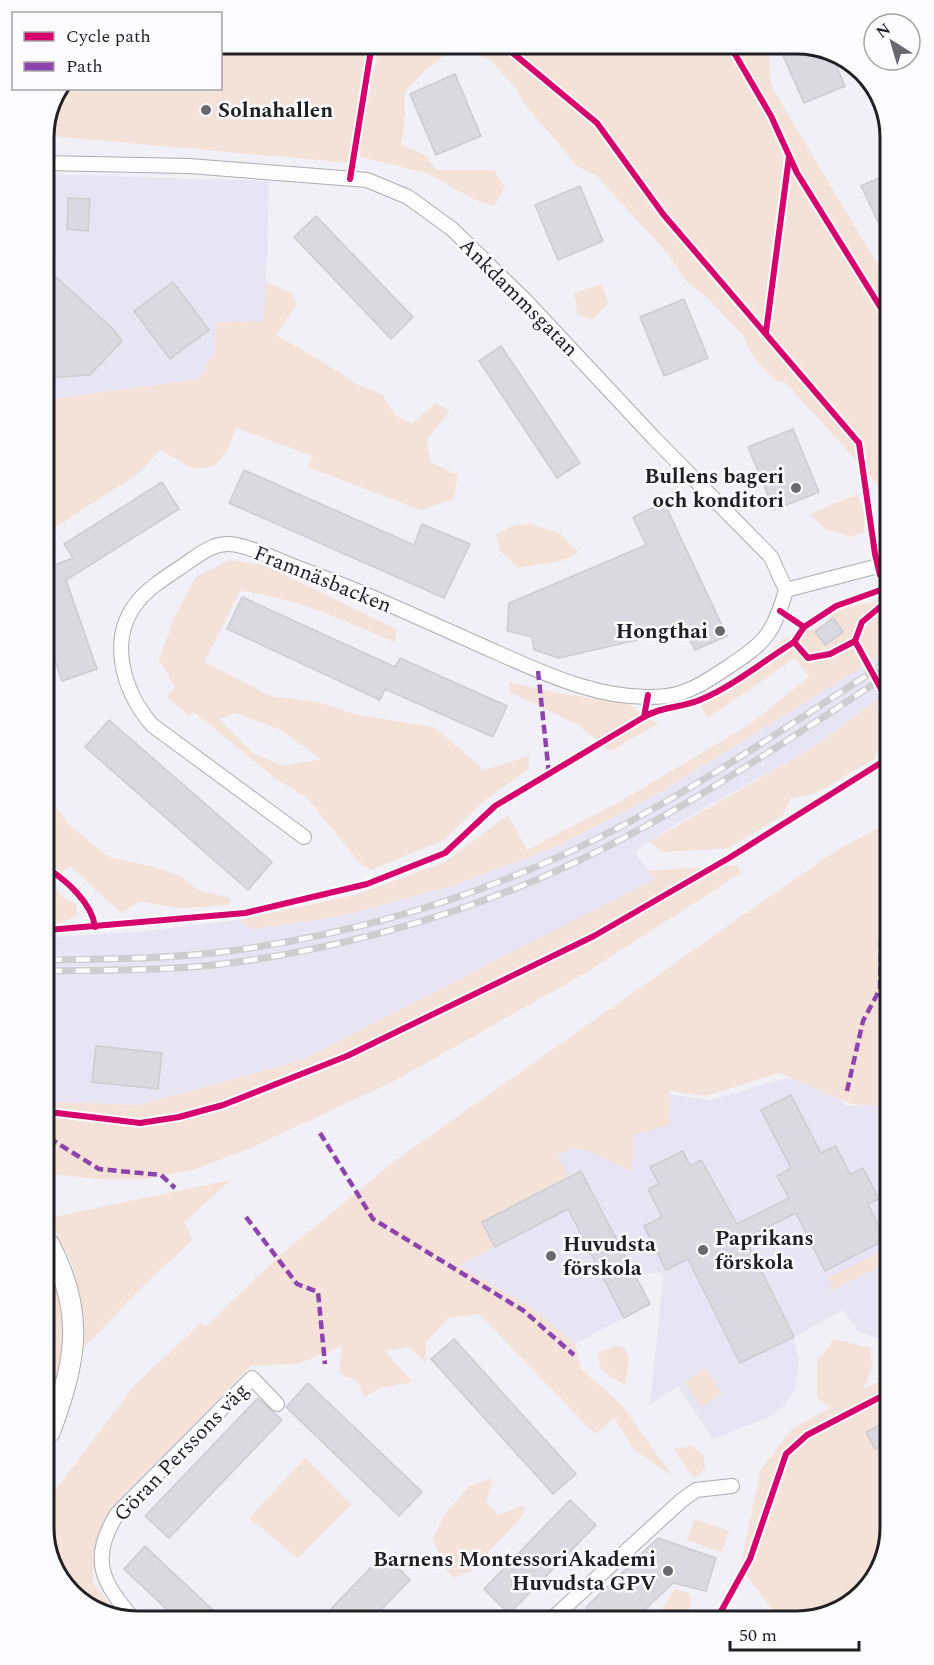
<svg xmlns="http://www.w3.org/2000/svg" width="934" height="1665" viewBox="0 0 934 1665" font-family="Spectral,serif">
	<style>
		.built { fill: #e7e5f4 }
		.green { fill: #f4e2d9; fill-rule: evenodd }
		.building { fill: #dad9df; stroke: #cbcbd0; stroke-width: 1.5 }
		.lines { fill: none; stroke-linecap: round; stroke-linejoin: round }
		.street-casing { stroke: #adacb2; stroke-width: 16 }
		.secondary-casing { stroke: #adacb2; stroke-width: 22 }
		.street { stroke: #fdfdfe; stroke-width: 14 }
		.secondary { stroke: #fdfdfe; stroke-width: 20 }
		.rail-casing { stroke: #cdcccf; stroke-width: 7 }
		.rail { stroke: #fcfcff; stroke-width: 4.5; stroke-dasharray: 14; stroke-linecap: butt }
		.quiet { stroke: #8e44ad; stroke-width: 4.5; stroke-dasharray: 9 4.5; stroke-linecap: butt }
		.cycleway-casing { stroke: #fcfcff; stroke-width: 10 }
		.cycleway { stroke: #d6006c; stroke-width: 6 }
		.poi-dot { fill: #69686e; stroke: #fcfcff; stroke-width: 2 }
		.labels { text-anchor: middle; stroke-width: 5; stroke-linejoin: round; paint-order: stroke }
		.poi-label { font-size: 21px; font-weight: bold; fill: #201f24; stroke: #fcfcff; text-anchor: start }
		.street-label { font-size: 21px; fill: #201f24; stroke: #fcfcff }
		.rim { fill: none; stroke: #201f24; stroke-width: 3 }
	</style>
	<rect width="100%" height="100%" fill="#f1f0f7"/>
	<g class="built">
		<path d="M44,174L269,181L265,321L215,350L199,379L45,400Z"/>
		<path d="M886,652V693L812,748L674,825L635,852L654,880L302,1060L140,1105L48,1102V937L136,932L238,920L254,929L342,916L451,886L556,847L657,794Z"/>
		<path d="M793,1076L836,1093L845,1106L888,1104L889,1358L880,1339L858,1331L843,1310L794,1337L799,1364L795,1388L785,1405L772,1416L713,1439L678,1386L650,1405L663,1277L659,1272L645,1274L637,1279L650,1304L575,1344L534,1309L459,1266L495,1247L569,1177L557,1156L666,1094L711,1100Z"/>
	</g>
	<g class="green">
		<path d="M221,44H370L350,163L61,137L44,131L63,89L220,88Z"/>
		<path d="M380,44H768L771,86L884,275L885,492L786,383L775,380L754,358L743,336L708,298L687,282L668,254L596,175L577,166L524,103L516,88L490,60L469,50H452L422,73L404,93L405,114L401,145L425,155L437,170H494L505,187L494,206L475,200L427,173L361,157L356,146Z"/>
		<path d="M266,282L291,293L297,304L276,335L318,359L355,383L383,395L395,415L412,424L435,403L450,410L427,440L430,462L458,475L453,499L421,510L308,467L313,456L236,428L227,451L214,466L194,469L160,450L139,473L48,532L57,547L46,557L45,400L199,379L215,350L216,322L264,321Z"/>
		<path d="M602,284L608,303L593,320L578,315L574,293Z"/>
		<path d="M857,494L865,511L864,532L851,537L824,528L810,514Z"/>
		<path d="M531,524L560,534L579,552L562,561L518,568L500,551L496,535L512,526Z"/>
		<path d="M230,560L264,565L396,629L395,643C344,620 296,598 240,591L204,662L270,696L318,702L354,714L434,727L484,770L529,756V769L486,799L444,840L371,870L359,862L307,798L272,776L194,712L189,716L167,697L175,687L159,660L174,618L196,577ZM235,713L279,729L321,759L283,766L252,752L219,719Z"/>
		<path d="M886,590V652L657,794L556,847L451,886L342,916L254,929L238,920L355,895L445,862L508,815L527,850L621,801L749,725L809,677L795,658L708,718L701,706L786,638L826,624L830,610L874,602Z"/>
		<path d="M509,682L557,693L627,703L658,724L610,751L578,725L510,692Z"/>
		<path d="M877,700L880,744L874,759L814,794L791,798L783,815L729,848L663,852L649,842L812,748Z"/>
		<path d="M47,796L71,827L109,857L151,866L183,877L198,890L230,898V905L184,908L139,902L121,913L70,866L53,882L60,895L77,905L76,916L63,922L48,924Z"/>
		<path d="M887,823L888,1106L852,1104L779,1073L706,1096L670,1091L669,1124L633,1136L632,1171L589,1151L571,1148L557,1156L570,1177L495,1247L459,1266L534,1309L575,1344L582,1370L621,1404L673,1477L634,1449L614,1418L595,1434L479,1314L448,1318L426,1342L425,1362L409,1347L385,1351L412,1382L381,1388L364,1397L357,1381L339,1373L342,1346L298,1364L250,1366L115,1510C97,1537 94,1551 93,1583L121,1618L85,1606L51,1564L50,1497L135,1385L201,1323L205,1327L278,1257L396,1160L756,906L834,852Z"/>
		<path d="M737,865L741,873L582,975L394,1081L246,1150L193,1170L144,1179H101L49,1174L48,1102L140,1105L302,1060L653,880L648,871Z"/>
		<path d="M231,1180L184,1222L193,1240L157,1272L83,1348C82,1319 81,1292 72,1265C66,1249 52,1235 53,1217Z"/>
		<path d="M889,1248V1261L831,1291L829,1277Z"/>
		<path d="M49,1258C59,1295 76,1361 50,1393Z"/>
		<path d="M834,1339L871,1348L872,1368L863,1389L890,1376V1534L875,1580L833,1614L777,1615L740,1568L761,1469L792,1429L830,1408L817,1398V1362Z"/>
		<path d="M616,1345L624,1348L629,1356L625,1385C611,1376 598,1372 598,1354Z"/>
		<path d="M705,1368L722,1393L701,1407L685,1382Z"/>
		<path d="M692,1446L704,1457L705,1469L695,1478L673,1449Z"/>
		<path d="M305,1458L351,1505L298,1558L249,1518Z"/>
		<path d="M493,1478L486,1502L498,1515L525,1505L522,1516L471,1571L453,1578L443,1565L433,1538L445,1514L469,1486Z"/>
		<path d="M695,1519L729,1531L721,1552L687,1540Z"/>
		<path d="M675,1589L689,1593L691,1606L685,1616L662,1609Z"/>
	</g>
	<g class="building">
		<path d="M778,44H804L831,53L845,86L804,103Z"/>
		<path d="M455,74L481,136L436,155L410,94Z"/>
		<path d="M884,176V234L861,186Z"/>
		<path d="M580,186L603,241L558,260L535,205Z"/>
		<path d="M68,198L90,199L88,231L67,229Z"/>
		<path d="M316,216L413,317L391,339L294,237Z"/>
		<path d="M44,266L113,329L122,341L90,375L45,378Z"/>
		<path d="M173,282L209,330L170,359L134,311Z"/>
		<path d="M684,299L708,358L664,376L640,317Z"/>
		<path d="M501,346L580,463L557,478L479,361Z"/>
		<path d="M793,429L819,492L774,510L748,447Z"/>
		<path d="M244,470L414,545L422,524L470,544L444,598L229,503Z"/>
		<path d="M162,482L179,509L66,580L97,669L62,681L46,635V568L73,558L64,544Z"/>
		<path d="M664,502L727,636L695,650L685,629L559,658L534,650L532,637L507,631L509,603L646,545L633,517Z"/>
		<path d="M242,597L395,667L400,658L507,706L493,737L385,689L380,700L227,629Z"/>
		<path d="M833,618L843,632L825,645L815,632Z"/>
		<path d="M109,720L272,862L248,890L85,747Z"/>
		<path d="M96,1046L162,1053L158,1089L92,1082Z"/>
		<path d="M791,1095L821,1153L836,1146L850,1174L863,1168L879,1199L868,1204L885,1240L825,1271L796,1213L745,1238L794,1337L740,1363L688,1259L666,1270L644,1226L662,1217L648,1189L659,1184L650,1167L683,1151L690,1166L701,1160L737,1224L789,1198L777,1176L791,1168L761,1110Z"/>
		<path d="M581,1171L650,1304L624,1318L568,1209L495,1247L482,1222Z"/>
		<path d="M454,1339L576,1474L553,1494L431,1359Z"/>
		<path d="M308,1383L422,1492L399,1516L286,1407Z"/>
		<path d="M258,1398L282,1420L169,1538L145,1516Z"/>
		<path d="M890,1420V1441L875,1449L866,1432Z"/>
		<path d="M570,1500L596,1525L509,1614L484,1589Z"/>
		<path d="M658,1538L716,1558L706,1591L673,1583L638,1616L588,1617L586,1607Z"/>
		<path d="M145,1546L168,1568L224,1620L179,1621L124,1569Z"/>
		<path d="M384,1554L410,1580L372,1619H321Z"/>
	</g>
	<g class="lines">
		<g class="street-casing">
			<g id="street">
				<path d="M44,163L189,166L367,180L408,197L452,229L525,300L653,437L771,557L786,590"/>
				<path d="M786,590L886,564"/>
				<path d="M304,837L152,725C123,691 107,639 138,601C150,587 166,577 181,567C199,555 214,540 237,545C256,549 275,559 293,566C363,591 430,623 498,653C549,676 609,703 667,696C690,693 710,679 728,667C765,643 774,633 786,590"/>
				<path d="M554,1617L682,1500L696,1490L732,1486"/>
				<path d="M135,1621C103,1583 88,1561 117,1514L252,1378L277,1404"/>
			</g>
		</g>
		<g class="secondary-casing">
			<path id="secondary" d="M49,1244C86,1314 76,1361 50,1432"/>
		</g>
		<use href="#street" class="street"/>
		<use href="#secondary" class="secondary"/>
		<g class="rail-casing">
			<g id="rail">
				<path d="M48,960C108,959 169,959 230,951C364,933 494,892 614,830C708,781 797,720 886,663"/>
				<path d="M48,971C108,970 170,971 230,963C329,950 426,924 519,887C650,834 768,753 886,676"/>
			</g>
		</g>
		<use href="#rail" class="rail"/>
		<g class="quiet">
			<path d="M538,671L549,774"/>
			<path d="M46,702L54,697"/>
			<path d="M847,1091L863,1021L880,989L884,799"/>
			<path d="M320,1133L373,1219L524,1311L574,1355"/>
			<path d="M49,1138L99,1169L161,1175L175,1188"/>
			<path d="M246,1217L297,1284L318,1292L325,1364"/>
		</g>
		<g class="cycleway-casing">
			<g id="cycleway">
				<path d="M502,44L597,123L663,214L859,443L875,554L880,575L886,580"/>
				<path d="M729,44L771,116L797,173L884,313"/>
				<path d="M350,179L372,44"/>
				<path d="M766,332L789,157"/>
				<path d="M886,602L862,622L855,641L886,698"/>
				<path d="M780,611L804,627L794,642L808,658L830,654L855,641"/>
				<path d="M804,627L836,606L886,588"/>
				<path d="M644,717C661,706 683,708 702,699C733,686 765,660 794,642"/>
				<path d="M47,868C67,881 92,903 95,927"/>
				<path d="M48,930L245,913L367,884L445,853L495,806L644,717L648,695"/>
				<path d="M49,1112L140,1123L179,1117L223,1105L347,1056L594,936L729,858L887,759"/>
				<path d="M719,1615L750,1559L786,1454L807,1435L890,1392"/>
			</g>
		</g>
		<use href="#cycleway" class="cycleway"/>
	</g>
	<g class="poi-dot">
		<circle cx="206" cy="110" r="6"/>
		<circle cx="796" cy="488" r="6"/>
		<circle cx="720" cy="631" r="6"/>
		<circle cx="703" cy="1250" r="6"/>
		<circle cx="551" cy="1256" r="6"/>
		<circle cx="668" cy="1571" r="6"/>
	</g>
	<g class="labels">
		<g class="poi-label">
			<text x="218" y="117">Solnahallen</text>
			<text x="784" y="483" text-anchor="end">Bullens bageri<tspan x="784" dy="24">och konditori</tspan></text>
			<text x="708" y="638" text-anchor="end">Hongthai</text>
			<text x="715" y="1245">Paprikans<tspan x="715" dy="24">förskola</tspan></text>
			<text x="563" y="1251">Huvudsta<tspan x="563" dy="24">förskola</tspan></text>
			<text x="656" y="1566" text-anchor="end">Barnens MontessoriAkademi<tspan x="656" dy="24">Huvudsta GPV</tspan></text>
		</g>
		<g class="street-label">
			<text transform="translate(519 297) rotate(45)" y="7">Ankdammsgatan</text>
			<text transform="translate(323 579) rotate(22)" y="7">Framnäsbacken</text>
			<text transform="translate(181 1452) rotate(-46)" y="7">Göran Perssons väg</text>
		</g>
	</g>
	<path d="M0 0H934V1665H0ZM137 54H797A83 83 0 0 1 880 137V1528A83 83 0 0 1 797 1611H137A83 83 0 0 1 54 1528V137A83 83 0 0 1 137 54Z" fill="#fcfcff" fill-rule="evenodd"/>
	<path class="rim" d="M137 54H797A83 83 0 0 1 880 137V1528A83 83 0 0 1 797 1611H137A83 83 0 0 1 54 1528V137A83 83 0 0 1 137 54Z"/>
	<rect x="12" y="12" width="210" height="78" fill="#fcfcff" stroke="#a4a4a7" stroke-width="1.5"/>
	<rect x="24" y="32" width="30" height="9" fill="#d6006c" stroke="#a4a4a7" stroke-width="1.5"/>
	<text x="66" y="42" font-size="18" fill="#201f24">Cycle path</text>
	<rect x="24" y="62" width="30" height="9" fill="#8e44ad" stroke="#a4a4a7" stroke-width="1.5"/>
	<text x="66" y="72" font-size="18" fill="#201f24">Path</text>
	<g transform="translate(892 42) rotate(323)"><circle r="28" fill="#fcfcff" stroke="#a4a4a7" stroke-width="1.5"/>
	<path d="M0-4.5L10 22L0 15L-10 22Z" fill="#69686e"/>
	<text y="-9" font-size="16" font-weight="bold" text-anchor="middle" fill="#201f24">N</text>
	</g>
	<path d="M730 1641v9h129v-9" fill="none" stroke="#201f24" stroke-width="3"/>
	<text x="739" y="1641" font-size="18" fill="#201f24" stroke="#fcfcff" stroke-width="4.5" paint-order="stroke">50 m</text>
</svg>
